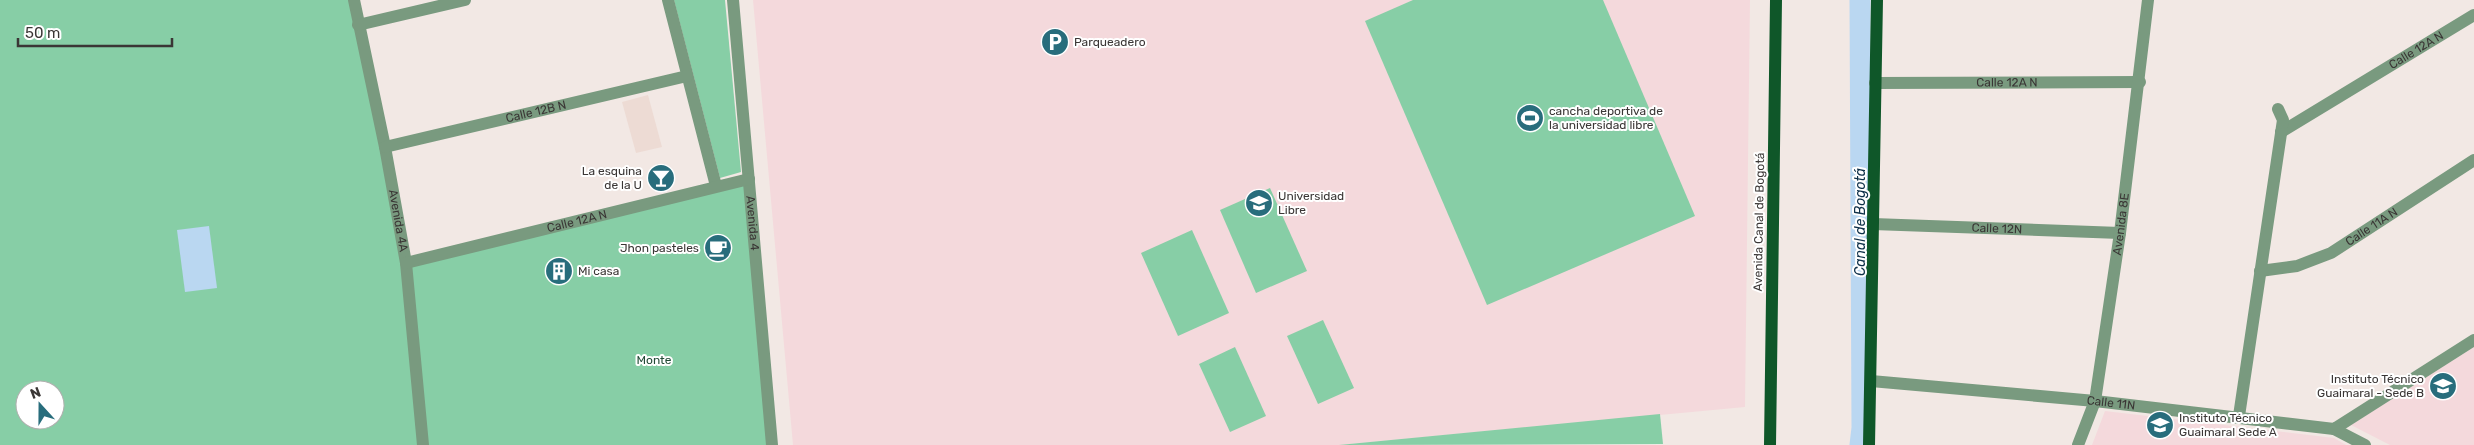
<svg xmlns="http://www.w3.org/2000/svg" width="2474" height="445" viewBox="0 0 2474 445" font-family="Rubik,sans-serif">
	<style>
		.built { fill: #eddbd4 }
		.education { fill: #f4d9dc }
		.green { fill: #87cea6; fill-rule: evenodd }
		.water { fill: #bad7f1 }
		.lines { fill: none; stroke-linecap: round; stroke-linejoin: round }
		.canal { stroke: #bad7f1; stroke-width: 21 }
		.minor { stroke: #799a7f; stroke-width: 12 }
		.major { stroke: #0f5729; stroke-width: 12 }
		.labels { text-anchor: middle; stroke-width: 4; stroke-linejoin: round; paint-order: stroke }
		.poi-label { font-size: 12px; fill: #3a3635; stroke: #fff; text-anchor: start }
		.street-label { font-size: 12px; fill: #3a3635; stroke: #fff }
		.park-label { font-size: 12px; fill: #214a35; stroke: #fff }
		.water-label { font-size: 14px; font-style: italic; fill: #0f314a; stroke: #fff }
	</style>
	<rect width="100%" height="100%" fill="#f2e8e4"/>
	<path class="built" d="M648,95L662,147L636,153L622,102Z"/>
	<g class="education">
		<path d="M753,0H1750L1745,407L1339,445H793Z"/>
		<path d="M2474,347V445H2390L2351,425Z"/>
		<path d="M2105,411L2334,438L2346,445H2092Z"/>
	</g>
	<g class="green">
		<path d="M0,0H357L406,263L749,179L772,445H0ZM25,390H55V420H25Z"/>
		<path d="M674,0H725L741,172L720,178Z"/>
		<path d="M1413,0H1603L1695,216L1487,305L1365,21Z"/>
		<path d="M1270,188L1307,271L1256,293L1220,210Z"/>
		<path d="M1192,230L1229,313L1178,336L1141,253Z"/>
		<path d="M1323,320L1354,388L1318,404L1287,336Z"/>
		<path d="M1235,347L1266,416L1230,432L1199,364Z"/>
		<path d="M1660,414L1663,444L1339,445Z"/>
	</g>
	<path class="water" d="M209,226L217,288L185,292L177,230Z"/>
	<g class="lines">
		<path class="canal" d="M1860,445L1862,428L1860,0"/>
		<g class="minor">
			<path id="s1" d="M354,0L385,147L406,263L423,445"/>
			<path d="M668,0L716,186"/>
			<path id="s2" d="M733,0L772,445"/>
			<path d="M358,25L465,0"/>
			<path id="s3" d="M1875,83L2140,82"/>
			<path id="s4" d="M2281,132L2474,15"/>
			<path id="s5" d="M385,147L687,76"/>
			<path id="s6" d="M1873,224L2120,233"/>
			<path id="s7" d="M406,263L749,179"/>
			<path id="s8" d="M2260,271L2297,266L2331,253L2474,160"/>
			<path id="s9" d="M1871,381L2095,401L2334,429L2474,340"/>
			<path d="M2239,416L2283,120L2278,109"/>
			<path d="M2334,429L2365,445"/>
			<path id="s10" d="M2078,445L2095,401L2120,233L2148,0"/>
		</g>
		<g class="major">
			<path d="M1770,445L1776,0"/>
			<path d="M1869,445L1877,0"/>
		</g>
	</g>
	<defs>
		<g id="parking-disc" transform="scale(1.4375)"><circle r="9.5" fill="#286d7c" stroke="#fff"/><path d="M-3.5-5.5H1a3.5 3.5 0 0 1 0 7H-1V5.5H-3.5ZM-1-3.4V-.6H.8a1.4 1.4 0 0 0 0-2.8Z" fill="#fff"/></g>
		<g id="stadium-disc" transform="scale(1.4375)"><circle r="9.5" fill="#286d7c" stroke="#fff"/><path d="M0-5a6.5 5 0 1 0 0 10a6.5 5 0 1 0 0-10ZM-3.5-1.8h7v3.6h-7Z" fill="#fff"/></g>
		<g id="bar-disc" transform="scale(1.4375)"><circle r="9.5" fill="#286d7c" stroke="#fff"/><path d="M-6-5H6L.8 .8V4.5H3.5V6h-7V4.5H-.8V.8Z" fill="#fff"/></g>
		<g id="university-disc" transform="scale(1.4375)"><circle r="9.5" fill="#286d7c" stroke="#fff"/><path d="M0-5L7-2L0 1L-7-2ZM-4 1L0 2.5L4 1V4Q0 6-4 4Z" fill="#fff"/></g>
		<g id="cafe-disc" transform="scale(1.4375)"><circle r="9.5" fill="#286d7c" stroke="#fff"/><path d="M-5.5-4.5H6V0H3Q3 3.5 0 3.5H-2.5Q-5.5 3.5-5.5 0ZM3-3.2v2h1.7v-2ZM-6 4.5H4V6H-6Z" fill="#fff"/></g>
		<g id="building-disc" transform="scale(1.4375)"><circle r="9.5" fill="#286d7c" stroke="#fff"/><path d="M-4-6H4V6H1V3H-1V6H-4ZM-2.5-4.3h1.7v1.8h-1.7ZM.8-4.3h1.7v1.8H.8ZM-2.5-1h1.7V.8h-1.7ZM.8-1h1.7V.8H.8Z" fill="#fff"/></g>
		<g id="school-disc" transform="scale(1.4375)"><circle r="9.5" fill="#286d7c" stroke="#fff"/><path d="M0-5L7-2L0 1L-7-2ZM-4 1L0 2.5L4 1V4Q0 6-4 4Z" fill="#fff"/></g>
	</defs>
	<g fill-rule="evenodd">
		<use href="#parking-disc" x="1055" y="42"/>
		<use href="#stadium-disc" x="1530" y="118"/>
		<use href="#bar-disc" x="661" y="178"/>
		<use href="#university-disc" x="1259" y="203"/>
		<use href="#cafe-disc" x="718" y="248"/>
		<use href="#building-disc" x="559" y="271"/>
		<use href="#school-disc" x="2443" y="386"/>
		<use href="#university-disc" x="2160" y="425"/>
	</g>
	<g class="labels">
		<g class="poi-label">
			<text x="1074" y="46">Parqueadero</text>
			<text x="1549" y="115">cancha deportiva de<tspan x="1549" dy="14">la universidad libre</tspan></text>
			<text x="642" y="175" text-anchor="end">La esquina<tspan x="642" dy="14">de la U</tspan></text>
			<text x="1278" y="200">Universidad<tspan x="1278" dy="14">Libre</tspan></text>
			<text x="699" y="252" text-anchor="end">Jhon pasteles</text>
			<text x="578" y="275">Mi casa</text>
			<text x="2424" y="383" text-anchor="end">Instituto Técnico<tspan x="2424" dy="14">Guaimaral - Sede B</tspan></text>
			<text x="2179" y="422">Instituto Técnico<tspan x="2179" dy="14">Guaimaral Sede A</tspan></text>
		</g>
		<g class="street-label">
			<text dy="4" stroke="none"><textPath href="#s4" startOffset="158">Calle 12A N</textPath></text>
			<text dy="4" stroke="none"><textPath href="#s3" startOffset="132">Calle 12A N</textPath></text>
			<text dy="4" stroke="none"><textPath href="#s5" startOffset="155">Calle 12B N</textPath></text>
			<text dy="4" stroke="none"><textPath href="#s1" startOffset="225">Avenida 4A</textPath></text>
			<text dy="4" stroke="none"><textPath href="#s7" startOffset="176">Calle 12A N</textPath></text>
			<text dy="4" stroke="none"><textPath href="#s2" startOffset="224">Avenida 4</textPath></text>
			<text transform="translate(1759 222) rotate(-89)" y="4">Avenida Canal de Bogotá</text>
			<text dy="4" stroke="none"><textPath href="#s10" startOffset="226">Avenida 8E</textPath></text>
			<text dy="4" stroke="none"><textPath href="#s8" startOffset="122">Calle 11A N</textPath></text>
			<text dy="4" stroke="none"><textPath href="#s6" startOffset="124">Calle 12N</textPath></text>
			<text dy="4" stroke="none"><textPath href="#s9" startOffset="241">Calle 11N</textPath></text>
		</g>
		<g class="park-label">
			<text x="654" y="364">Monte</text>
		</g>
		<g class="water-label">
			<text transform="translate(1860 222) rotate(-90)" y="5">Canal de Bogotá</text>
		</g>
	</g>
	<g transform="translate(40 405) rotate(339)"><circle r="24" fill="#ffffff" stroke="#b0afae"/>
	<path d="M0-4L9 19L0 12L-9 19Z" fill="#286d7c"/>
	<text y="-8" font-size="14" font-weight="bold" text-anchor="middle" fill="#3a3635">N</text>
	</g>
	<path d="M18 38v8h154v-8" fill="none" stroke="#3a3635" stroke-width="2.5"/>
	<text x="25" y="38" font-size="15" fill="#3a3635" stroke="#ffffff" stroke-width="4" paint-order="stroke">50 m</text>
</svg>
